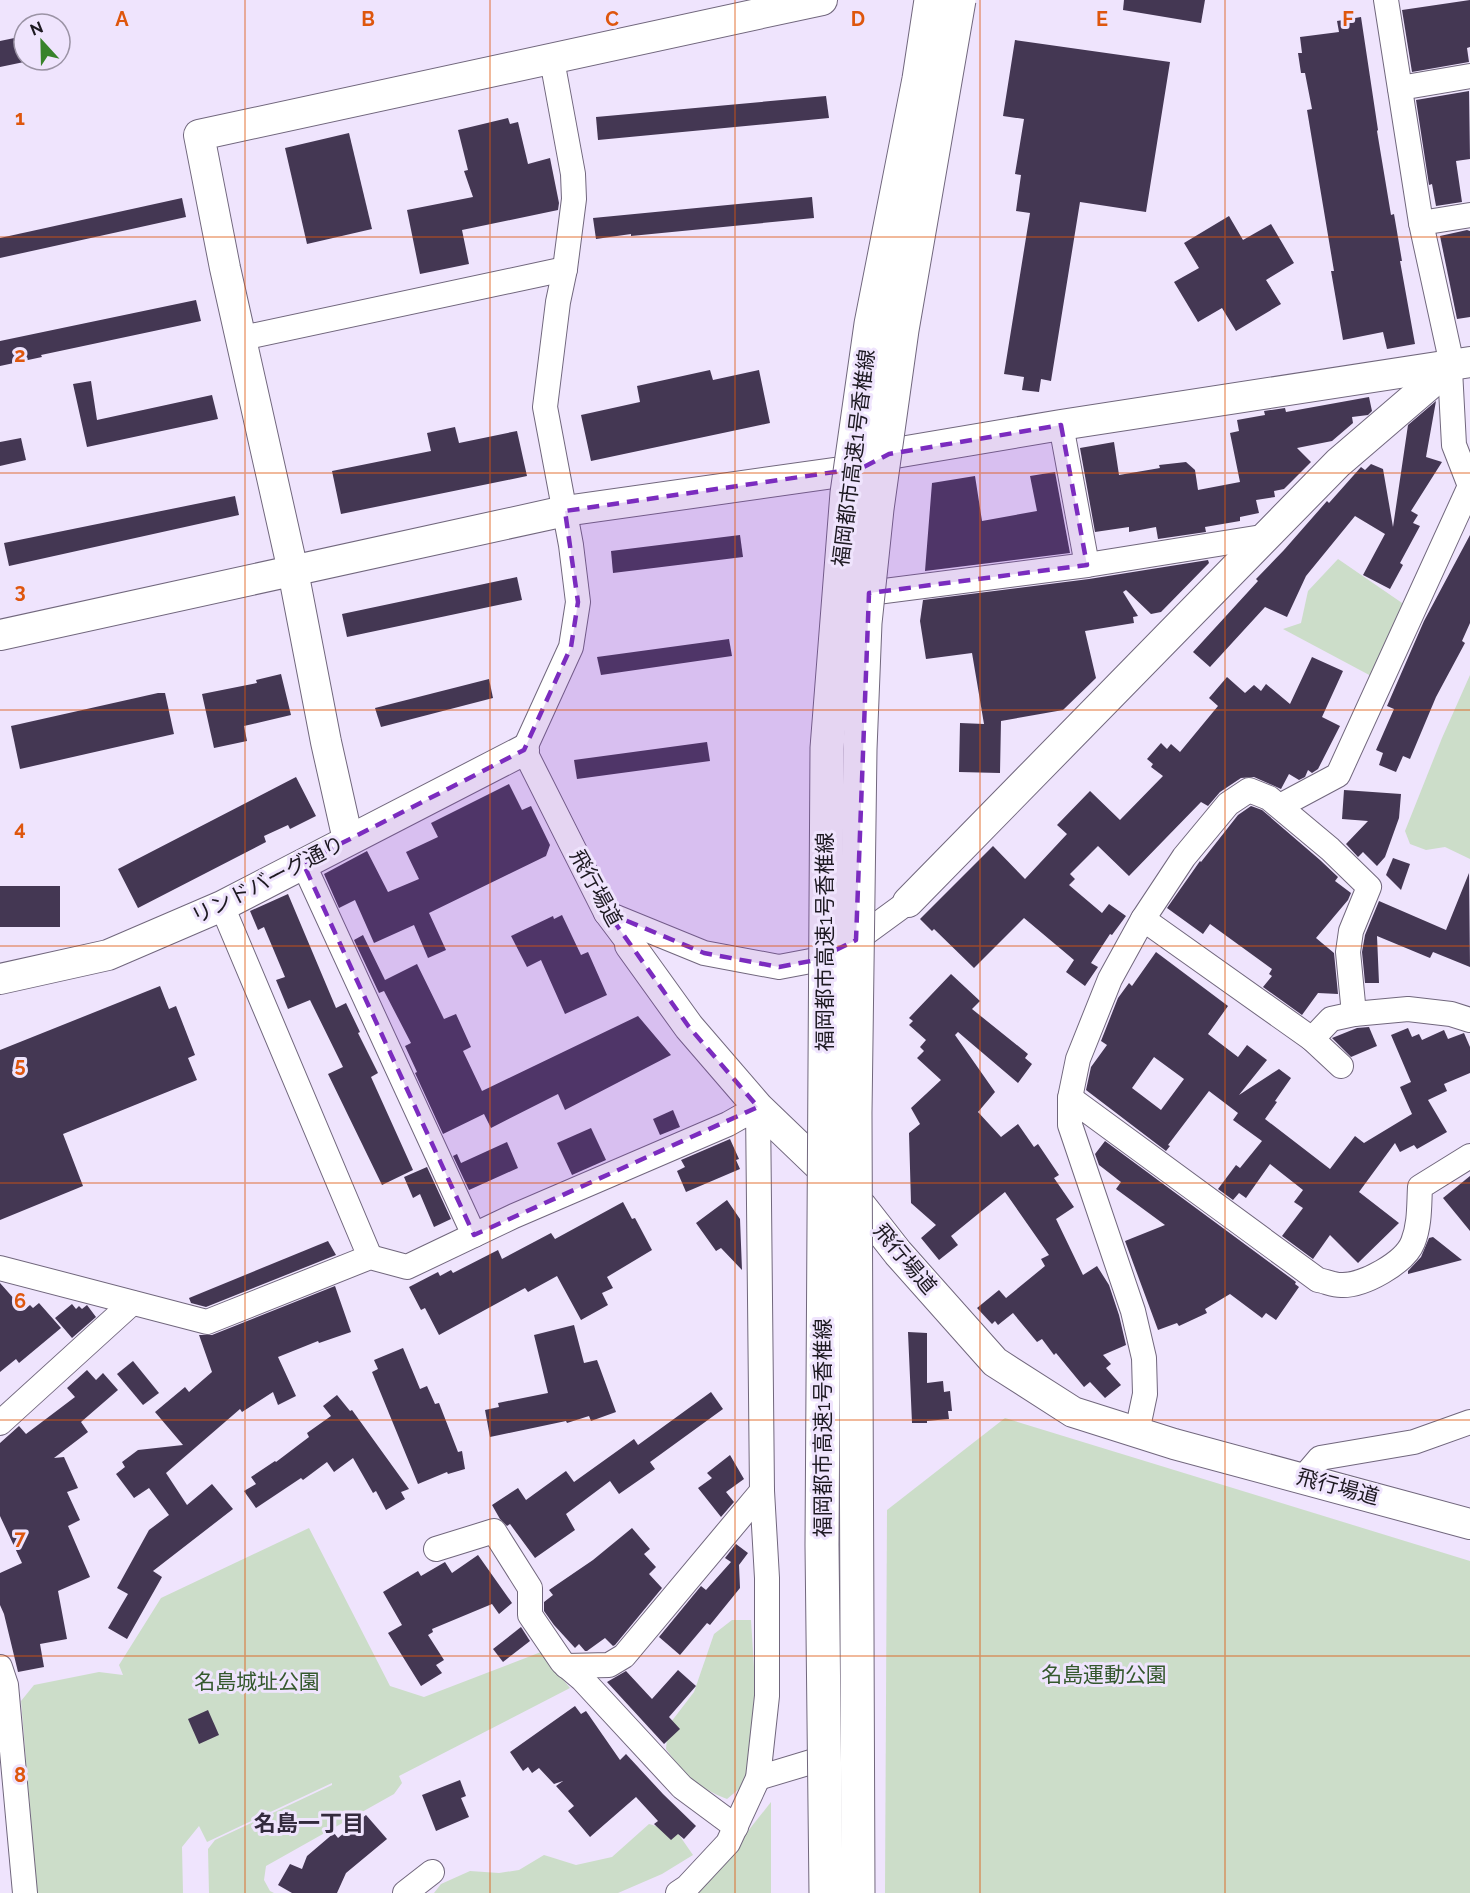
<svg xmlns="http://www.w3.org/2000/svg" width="1470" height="1893" viewBox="0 0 1470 1893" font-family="Raleway,'Noto Sans JP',sans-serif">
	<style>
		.green { fill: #ccddc9 }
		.building { fill: #443753; fill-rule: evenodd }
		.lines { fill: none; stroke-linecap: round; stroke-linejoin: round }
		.minor-casing { stroke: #71677d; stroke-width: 26 }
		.tertiary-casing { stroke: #71677d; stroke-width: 32 }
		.minor { stroke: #fff; stroke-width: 24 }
		.tertiary { stroke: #fff; stroke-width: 30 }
		.motorway-bridge-casing { stroke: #71677d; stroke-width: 35; stroke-linecap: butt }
		.motorway-bridge { stroke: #fff; stroke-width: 33 }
		.marked { fill: #7b2cbf; fill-opacity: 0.2; stroke: #7b2cbf; stroke-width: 4.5; stroke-dasharray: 12 8; stroke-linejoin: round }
		.grid { fill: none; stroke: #de560d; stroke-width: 1.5; stroke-opacity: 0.55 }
		.labels { text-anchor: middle; stroke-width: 6; stroke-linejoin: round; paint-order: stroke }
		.street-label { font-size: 21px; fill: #1d1921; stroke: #efe4fd }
		.park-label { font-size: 21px; fill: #34582d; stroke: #efe4fd }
		.neighbourhood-label { font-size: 22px; font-weight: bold; fill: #332a3d; stroke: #efe4fd }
		.grid-label { font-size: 20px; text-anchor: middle; font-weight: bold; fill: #de560d; stroke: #efe4fd; stroke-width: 6; stroke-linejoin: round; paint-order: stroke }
	</style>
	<rect width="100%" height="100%" fill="#efe4fd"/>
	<g class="green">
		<path d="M1338,559L1405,605L1373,677L1283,629L1301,623L1308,591Z"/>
		<path d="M1470,675V859L1445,847L1426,850L1410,844L1405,831L1442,738Z"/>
		<path d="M1005,1418L1470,1561V1893H885L887,1510Z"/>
		<path d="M309,1528L390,1686L424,1697L541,1652L570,1688L399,1776L402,1783L394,1794L266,1866L264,1880L270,1891L274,1893H209L208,1849L215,1840L332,1785V1783L207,1842L199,1826L182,1847L183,1893H37L21,1701L34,1685L99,1672L123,1675L119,1665L161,1598Z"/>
		<path d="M732,1620H751L755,1683L751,1742L745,1784L727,1799C698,1788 684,1774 666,1749L668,1726L694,1692L714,1634Z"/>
		<path d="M771,1802V1893H699Z"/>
		<path d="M649,1824L677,1832L693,1855L662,1874L618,1893H434L441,1884L470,1871L499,1873L519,1870L544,1855L576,1865L612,1857Z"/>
	</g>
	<g class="building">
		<path d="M1124,0H1205L1201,23L1123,10Z"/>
		<path d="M1470,0V47L1467,48L1469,62L1412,72L1402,10Z"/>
		<path d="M1361,17L1378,130L1377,131L1391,215L1394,214L1402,261H1400L1415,344L1387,349L1383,332L1343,340L1331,271H1334L1307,110L1312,109L1305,73H1301L1298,53H1302L1300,37L1339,32L1337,21Z"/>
		<path d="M24,36V62L0,67V41Z"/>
		<path d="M1015,40L1170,62L1146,212L1080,202L1051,381L1041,379L1039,392L1022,390L1024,377L1004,374L1030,213L1016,211L1021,175L1015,174L1024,119L1003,116Z"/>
		<path d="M1469,91L1470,159L1456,161L1462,202L1436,206L1432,184L1429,185L1416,100Z"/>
		<path d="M826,96L829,118L598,140L596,117Z"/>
		<path d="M508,118L510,124L518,122L528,164L550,158L559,203L558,210L462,230L469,264L420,274L407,210L473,197L464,171L468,170L458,130Z"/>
		<path d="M349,133L372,229L307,244L285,148Z"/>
		<path d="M812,197L814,218L631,236V234L596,239L593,218Z"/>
		<path d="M182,198L186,217L0,258V238Z"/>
		<path d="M1229,216L1243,240L1271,224L1294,263L1266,280L1281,304L1236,331L1222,308L1198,322L1174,282L1199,268L1184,243Z"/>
		<path d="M1467,230L1470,231V317L1457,319L1440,236Z"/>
		<path d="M196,300L201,321L41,355L42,357L0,366V341Z"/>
		<path d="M710,370L713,380L759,370L770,423L591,461L581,415L640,402L637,386Z"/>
		<path d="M91,381L97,420L212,395L218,419L87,447L73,384Z"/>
		<path d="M1369,397L1372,411L1368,415L1352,417L1353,423L1332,441L1297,448L1311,462L1284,489L1274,491L1275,497L1256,500L1259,513L1240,517V521L1205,527L1206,532L1158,539L1156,527L1129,532V527L1095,532L1080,448L1114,442L1119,475L1160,468L1159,465L1186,462L1195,470L1198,490L1240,482L1230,433L1239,431L1237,420L1265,415L1264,411L1285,408L1286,412Z"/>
		<path d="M1436,401L1426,457L1442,462L1411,511L1418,515L1413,523L1420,526L1400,563L1403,565L1390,589L1363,575L1385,534L1355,516L1306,576L1287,617L1265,607L1210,667L1193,652L1258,581L1256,579L1284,550L1327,501L1329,503L1361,467L1365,470L1371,464L1383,469L1393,527L1408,425Z"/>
		<path d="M455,427L459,443L517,431L527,476L341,514L332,471L431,451L427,433Z"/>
		<path d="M21,438L26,460L0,466V442Z"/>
		<path d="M1055,472L1070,553L925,571L932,483L975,476L982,521L1037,511L1030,476Z"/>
		<path d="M235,496L239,515L9,566L4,543Z"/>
		<path d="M740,535L743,557L613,573L611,551Z"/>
		<path d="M1470,535V623L1462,641L1465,643L1436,697L1410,759L1403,756L1396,772L1379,765L1383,753L1376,750L1394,709L1387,706L1424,621Z"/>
		<path d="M1208,560L1209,563L1161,612L1151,614L1126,590L1123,592L1138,616L1133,617L1134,623L1085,631L1096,678L1063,710L1001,721L1000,773L959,772L960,723L984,724L972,653L926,659L920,621L923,600L1089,579Z"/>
		<path d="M517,577L522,600L347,637L342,614Z"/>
		<path d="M729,639L732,656L601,675L597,657Z"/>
		<path d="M1312,657L1343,671L1322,717L1340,726L1318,769L1312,773L1308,770L1305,777L1299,780L1289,774L1281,789L1254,777L1241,778L1220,792L1208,806L1201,802L1129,876L1098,846L1070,874L1075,879L1069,885L1102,913L1109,904L1126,916L1112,935L1110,934L1091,963L1098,967L1085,986L1066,972L1074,960L1024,918L974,968L934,929L932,931L920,919L993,846L1025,879L1067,834L1057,825L1090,791L1120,820L1163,776L1151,767L1153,764L1147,759L1161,743L1167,749L1171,744L1180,752L1218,706L1209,698L1227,677L1245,693L1254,685L1261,691L1266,684L1290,704Z"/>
		<path d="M281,674L291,715L244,726L247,741L214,748L202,694L257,683L256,680Z"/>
		<path d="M489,679L493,698L381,727L375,708Z"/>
		<path d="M158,693H165L174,734L20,769L11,726Z"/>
		<path d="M707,742L710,761L577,779L574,760Z"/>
		<path d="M296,777L316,816L290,829L288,825L264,836L266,842L138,908L118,869Z"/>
		<path d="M509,784L522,810L531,806L550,845L546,856L429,913L446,950L428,958L414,925L374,943L355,900L339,908L324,874L367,851L388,892L419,879L406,852L438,837L431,823Z"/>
		<path d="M1344,790L1401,794L1399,818L1385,857L1377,866L1363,852L1358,857L1346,844L1368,821L1342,819Z"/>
		<path d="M1251,806L1262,810L1320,860L1338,877L1335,881L1351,893L1348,900L1316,938L1334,953L1338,994L1318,993L1302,1015L1263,987L1272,976L1269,974L1272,969L1210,924L1203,934L1167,908L1200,861L1201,862L1238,815Z"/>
		<path d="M1393,858L1410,864L1401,890L1386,875Z"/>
		<path d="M1469,873L1470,967L1433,952L1430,958L1377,936L1379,983H1365L1362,952L1365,935L1379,901L1446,930Z"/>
		<rect x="0" y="886" width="60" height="41"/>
		<path d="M288,894L336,1008L346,1003L360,1032L358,1033L378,1073L371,1077L413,1170L382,1185L328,1074L343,1067L310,1000L288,1009L276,980L285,977L264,927L258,930L250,911Z"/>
		<path d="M562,915L581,955L588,952L607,995L565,1014L541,960L527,967L511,936L553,916L554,919Z"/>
		<path d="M363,935L385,980L417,964L444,1019L456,1014L471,1047L463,1051L482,1091L638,1016L671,1055L565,1110L558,1094L491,1128L484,1114L443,1134L415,1073L417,1072L405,1046L411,1043L384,991L379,993L354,940Z"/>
		<path d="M1156,952L1228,1006L1208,1034L1238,1057L1247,1045L1267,1060L1239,1095L1279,1069L1291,1078L1275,1101L1277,1102L1265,1119L1330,1169L1355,1136L1364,1143L1412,1114L1400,1087L1411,1082L1391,1035L1408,1028L1412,1037L1419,1034L1422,1040L1444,1030L1448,1039L1464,1033L1470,1047V1073L1444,1084L1447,1091L1428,1100L1447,1132L1417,1149L1414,1145L1400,1152L1395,1143L1359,1192L1399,1223L1358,1263L1330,1235L1313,1259L1282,1236L1303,1208L1294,1202L1303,1190L1270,1164L1246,1198L1239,1193L1233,1200L1218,1189L1236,1165L1240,1168L1262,1141L1233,1120L1238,1113L1209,1091L1168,1145L1170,1146L1166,1151L1086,1090L1091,1067L1107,1045L1101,1041L1118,998L1129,983L1132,986ZM1154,1057L1184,1079L1161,1110L1132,1088Z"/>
		<path d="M951,974L980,1001L972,1009L1028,1054L1025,1058L1032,1064L1018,1083L958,1032L955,1035L995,1092L978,1112L1001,1137L1018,1124L1034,1147L1038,1144L1059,1175L1054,1178L1074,1207L1056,1219L1083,1275L1097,1266L1109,1285L1119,1315L1126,1345L1103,1355L1111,1364L1106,1368L1121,1385L1105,1398L1090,1382L1084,1387L1056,1353L1054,1355L1042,1339L1037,1342L1013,1313L998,1325L995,1321L992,1324L977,1308L999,1290L1006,1298L1045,1266L1041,1259L1049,1255L1005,1192L951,1236L958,1245L939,1260L921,1238L936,1225L911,1203L909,1133L920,1124L911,1108L941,1080L917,1058L924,1051L920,1047L926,1040L909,1025L913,1021L909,1018Z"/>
		<path d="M160,986L169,1009L176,1006L195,1055L188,1058L197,1080L63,1134L83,1186L0,1220V1050Z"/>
		<path d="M1369,1027L1377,1046L1351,1057L1332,1038L1357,1028Z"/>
		<path d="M673,1110L680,1127L660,1135L653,1119Z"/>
		<path d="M591,1128L606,1160L572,1175L557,1143Z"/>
		<path d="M730,1139L739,1159L736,1160L740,1169L686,1192L677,1171L685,1167L681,1160Z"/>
		<path d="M1105,1141L1296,1282L1295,1284L1299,1287L1276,1320L1266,1313L1262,1318L1230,1294L1205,1309L1207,1313L1179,1326L1177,1323L1158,1330L1125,1241L1165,1225L1116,1189L1121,1182L1099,1165L1095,1154Z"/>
		<path d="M507,1142L518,1168L469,1190L453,1156L457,1154L461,1163Z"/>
		<path d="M427,1167L451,1219L434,1227L420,1194L413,1198L404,1177Z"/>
		<path d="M1470,1176V1231L1443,1198Z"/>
		<path d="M727,1200L740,1219L742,1270L721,1248L716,1251L696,1223Z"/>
		<path d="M623,1202L632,1219L635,1218L652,1250L607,1277L613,1288L602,1293L608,1305L581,1320L557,1276L528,1292L525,1288L439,1335L425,1308L421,1310L409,1287L438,1272L440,1276L451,1270L453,1273L498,1250L502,1259L551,1233L555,1239Z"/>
		<path d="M1433,1237L1462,1260L1408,1274V1271L1421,1257L1429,1238Z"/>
		<path d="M328,1241L336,1255L206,1307L191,1303L189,1298Z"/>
		<path d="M0,1283L24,1310L30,1305L33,1308L39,1303L61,1328L19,1363L16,1359L0,1372Z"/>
		<path d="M335,1286L351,1332L319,1343L318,1341L278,1357L296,1396L278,1405L273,1392L242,1412L240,1409L166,1473L187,1505L212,1484L233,1509L153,1571L162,1577L127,1639L108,1628L128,1594L117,1588L149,1530L169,1515L149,1488L134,1498L116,1474L125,1467L122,1462L138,1450L183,1445L155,1412L185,1387L189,1392L212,1372L199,1335H212Z"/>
		<path d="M72,1304L76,1309L79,1306L82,1309L87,1305L96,1317L72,1338L55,1318Z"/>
		<path d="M574,1325L584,1363L597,1360L616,1412L591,1421L589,1416L567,1423L566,1421L490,1437L485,1410L499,1407L498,1403L548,1393L534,1335Z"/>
		<path d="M908,1332L927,1333V1383L943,1381L944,1392L950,1391L952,1411H948L949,1419L927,1421V1423H912Z"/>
		<path d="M403,1348L420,1389L427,1386L435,1404L439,1403L458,1452L462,1451L465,1469L448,1474L447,1472L418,1484L372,1372L378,1369L374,1360Z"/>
		<path d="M133,1361L159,1393L143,1405L117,1374Z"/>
		<path d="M87,1370L96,1380L103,1373L118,1390L81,1422L88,1432L54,1458L64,1457L78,1488L67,1492L80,1520L68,1526L90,1577L58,1591L67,1639L40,1644L44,1667L18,1672L4,1614L0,1605V1573L22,1563L0,1516V1443L19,1426L26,1434L75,1397L67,1388Z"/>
		<path d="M711,1392L723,1409L650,1462L655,1469L619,1494L610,1481L566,1514L575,1530L535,1558L510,1524L507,1526L500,1519L492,1505L518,1488L526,1500L566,1471L574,1482L634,1439L638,1445Z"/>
		<path d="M337,1395L350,1411L352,1410L409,1489L401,1492L405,1499L386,1510L376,1491L373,1493L353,1458L334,1472L327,1462L303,1480L301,1478L256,1508L244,1491L256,1484L251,1477L275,1461L276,1462L309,1437L307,1433L331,1416L323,1406Z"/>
		<path d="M730,1455L744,1479L726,1492L734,1502L721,1517L698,1488L712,1478L707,1473Z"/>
		<path d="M632,1528L650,1549L644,1554L656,1567L649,1574L662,1588L615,1645L613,1646L605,1638L587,1651H585L579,1644L575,1648L554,1625L544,1611V1602L553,1595L549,1590L593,1560Z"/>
		<path d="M736,1544L748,1553L739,1565L740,1588L710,1625L707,1623L680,1655L659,1637L701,1586L706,1590L731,1562L725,1558Z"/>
		<path d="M478,1555L512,1603L499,1614L492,1604L432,1629L433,1632L428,1635L444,1660L436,1665L442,1673L421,1686L388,1633L402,1625L383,1592L418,1571L421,1576L445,1562L452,1573Z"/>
		<path d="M521,1627L530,1641L503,1662L493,1649Z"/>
		<path d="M678,1670L696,1686L669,1717L680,1729L664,1744L607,1682L626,1671L652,1699Z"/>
		<path d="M575,1706L581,1714L586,1711L620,1760L626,1754L663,1794L696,1826L684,1839L678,1834L671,1840L654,1824L658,1821L636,1797L590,1837L568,1811L574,1806L556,1786L563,1781L554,1784L539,1768L532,1773L528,1767L523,1771L510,1752Z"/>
		<path d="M208,1710L219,1735L199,1744L188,1719Z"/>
		<path d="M460,1780L466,1796L461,1798L469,1817L436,1831L422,1795Z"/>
		<path d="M366,1815L387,1839L346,1873L337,1893H292L278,1885L290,1864L302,1869L307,1856L334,1833L338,1838Z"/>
	</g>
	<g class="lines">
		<g class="minor-casing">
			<g id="minor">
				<path d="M552,60L573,174L574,199L565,269L558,302L545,407L571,545L578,602L571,647L524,750L606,913L630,945"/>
				<path d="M1400,88L1470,76"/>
				<path d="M1421,223L1470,215"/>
				<path d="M242,338L565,269"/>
				<path d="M1061,425L1087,565"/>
				<path d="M869,593L1087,565L1268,536"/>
				<path d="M1280,806L1338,775L1470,486L1454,445L1449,351L1421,223L1386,0"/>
				<path d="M303,863L474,1235"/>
				<path d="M222,906L370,1257"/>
				<path d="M606,913L704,953L779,967L816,960L856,940L908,902"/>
				<path d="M1143,919L1312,1039L1341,1066"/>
				<path d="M1312,1039L1331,1019L1354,1014L1408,1009L1451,1014L1470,1020"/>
				<path d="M1070,1098L1318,1280C1325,1281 1333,1285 1341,1285C1363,1286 1405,1263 1413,1242C1420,1224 1419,1205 1420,1187L1470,1156"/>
				<path d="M0,1268L207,1322L370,1257L407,1267L514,1216L728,1124L758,1107L762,1491L767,1578V1696L758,1778L728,1843L687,1887L678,1893"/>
				<path d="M0,1423L132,1303"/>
				<path d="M1137,1432L1145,1394L1144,1358L1133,1311L1070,1125V1098L1078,1059L1110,979L1143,919L1184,857L1228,804L1249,790L1269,798L1330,849L1369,887L1351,931L1348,952L1354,1014"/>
				<path d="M1303,1478L1320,1458L1414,1442L1470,1422"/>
				<path d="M436,1549L494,1531L530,1588V1615L562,1662L582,1679L682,1787L736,1827"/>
				<path d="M566,1666L609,1665L624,1656L762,1491"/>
				<path d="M0,1667L6,1685L25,1893"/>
				<path d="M758,1778L811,1762L841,1761"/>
				<path d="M405,1893L432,1872"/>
			</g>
		</g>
		<g class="tertiary-casing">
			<g id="tertiary">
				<path d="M0,635L565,511L848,471L889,454L1061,425L1470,362"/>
				<path d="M348,840L326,742L293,571L225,268L199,135L822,0"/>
				<path d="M908,902L1338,463L1451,366"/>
				<path d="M630,945L689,1027L758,1107L862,1207L898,1253L995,1362L1073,1412L1174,1444L1470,1524"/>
				<path d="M0,979L108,955L222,906L524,750"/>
			</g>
		</g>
		<use href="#minor" class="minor"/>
		<use href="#tertiary" class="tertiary"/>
		<g class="motorway-bridge-casing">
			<g id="motorway-bridge">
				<path d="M826,1893L822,1545L827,748L847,493L871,324L919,79L931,0"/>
				<path d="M858,1893L855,1113L860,749L865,623L877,509L902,330L959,0"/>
			</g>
		</g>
		<use href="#motorway-bridge" class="motorway-bridge"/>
	</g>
	<path class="marked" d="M1061,425L1087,565L869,593L856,940L816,960L779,967L704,953L608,913L689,1027L758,1107L474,1235L303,863L524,750L571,647L578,602L565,511L862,468L889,454Z"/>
	<path class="grid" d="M245,0V1893M490,0V1893M735,0V1893M980,0V1893M1225,0V1893M0,237H1470M0,473H1470M0,710H1470M0,946H1470M0,1183H1470M0,1420H1470M0,1656H1470"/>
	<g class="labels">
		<g class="street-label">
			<text transform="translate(854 458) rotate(-83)" y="7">福岡都市高速1号香椎線</text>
			<text transform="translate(268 880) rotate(-27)" y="7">リンドバーグ通り</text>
			<text transform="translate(596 888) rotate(61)" y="7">飛行場道</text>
			<text transform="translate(825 942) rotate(-90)" y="7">福岡都市高速1号香椎線</text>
			<text transform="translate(905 1259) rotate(50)" y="7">飛行場道</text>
			<text transform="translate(823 1428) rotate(-90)" y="7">福岡都市高速1号香椎線</text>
			<text transform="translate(1338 1487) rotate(15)" y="7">飛行場道</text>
		</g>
		<g class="park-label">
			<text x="1104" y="1682">名島運動公園</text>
			<text x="257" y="1689">名島城址公園</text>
		</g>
		<g class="neighbourhood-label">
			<text x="309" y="1831">名島一丁目</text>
		</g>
	</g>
	<g class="grid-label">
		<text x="122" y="26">A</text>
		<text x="368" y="26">B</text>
		<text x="612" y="26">C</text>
		<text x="858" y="26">D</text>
		<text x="1102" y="26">E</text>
		<text x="1348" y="26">F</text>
		<text x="20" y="125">1</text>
		<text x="20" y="362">2</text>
		<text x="20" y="598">3</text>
		<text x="20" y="835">4</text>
		<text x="20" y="1072">5</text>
		<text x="20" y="1308">6</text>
		<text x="20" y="1545">7</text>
		<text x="20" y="1782">8</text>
	</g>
	<g transform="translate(42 42) rotate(338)"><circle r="28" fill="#efe4fd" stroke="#9b93a5" stroke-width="1.5"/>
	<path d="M0-4.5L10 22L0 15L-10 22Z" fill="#38832b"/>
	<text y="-9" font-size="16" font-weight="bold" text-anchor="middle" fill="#1d1921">N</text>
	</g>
</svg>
